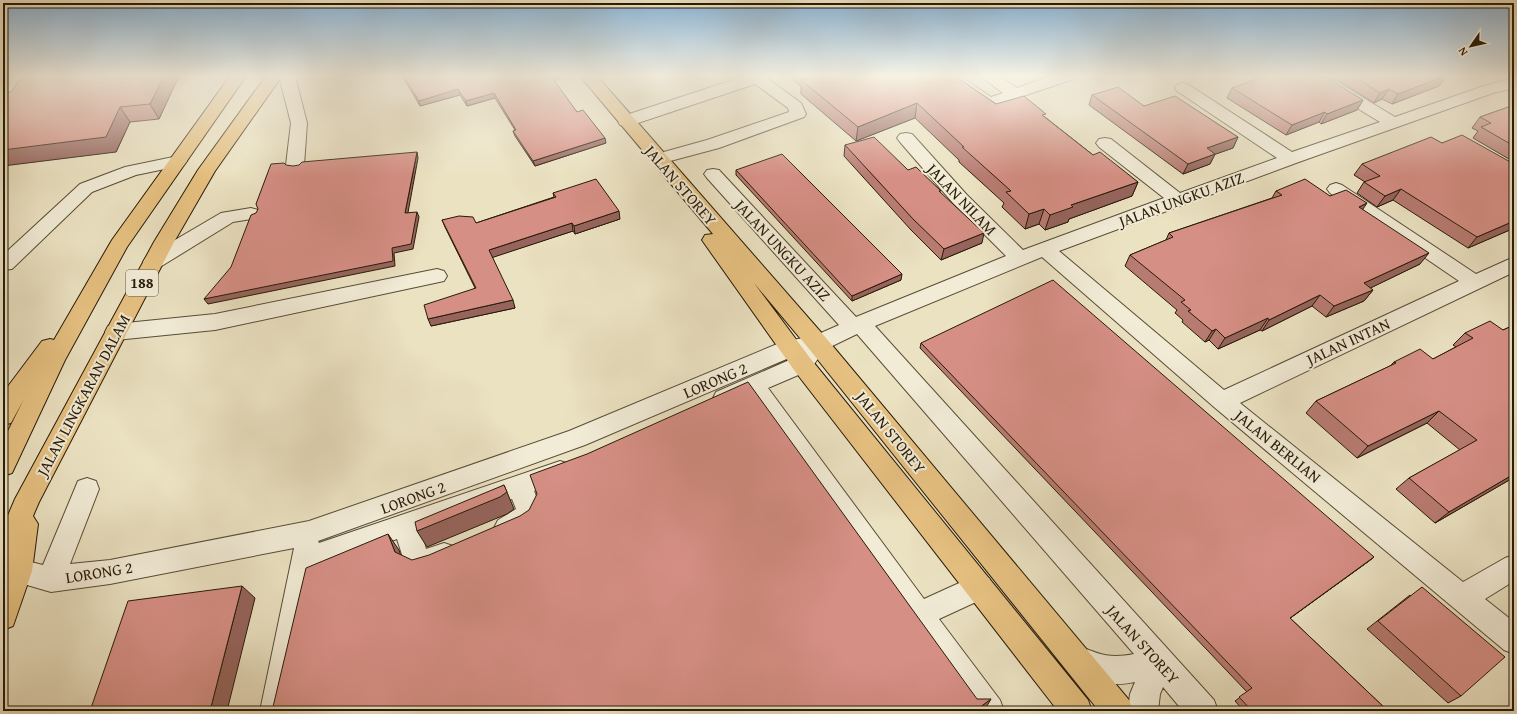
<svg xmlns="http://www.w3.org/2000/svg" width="1517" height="714" viewBox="0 0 1517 714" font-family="'Gentium Book Plus',serif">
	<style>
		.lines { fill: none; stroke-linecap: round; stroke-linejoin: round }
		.minor-casing { stroke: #584c36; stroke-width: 2 }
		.major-casing { stroke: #271a07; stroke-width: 2 }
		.highway-casing { stroke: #271a07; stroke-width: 2 }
		.minor { fill: #f2ecd7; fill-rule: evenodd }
		.major { fill: #e6c181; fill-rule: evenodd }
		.highway { fill: #e6c181; fill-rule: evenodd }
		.wall { fill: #b87b72; stroke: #271a07 }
		.shaded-wall { fill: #96645d; stroke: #271a07 }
		.building { fill: #d68f85; stroke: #271a07 }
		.labels { text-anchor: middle; stroke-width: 4; stroke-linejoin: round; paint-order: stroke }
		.shield { fill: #f2ecd7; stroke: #645945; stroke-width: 1 }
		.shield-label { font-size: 15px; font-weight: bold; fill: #271a07 }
		.street-label { font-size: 16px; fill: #271a07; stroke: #f2ecd7 }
	</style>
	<rect width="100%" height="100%" fill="#ebe2c2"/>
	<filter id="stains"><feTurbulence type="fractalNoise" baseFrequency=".005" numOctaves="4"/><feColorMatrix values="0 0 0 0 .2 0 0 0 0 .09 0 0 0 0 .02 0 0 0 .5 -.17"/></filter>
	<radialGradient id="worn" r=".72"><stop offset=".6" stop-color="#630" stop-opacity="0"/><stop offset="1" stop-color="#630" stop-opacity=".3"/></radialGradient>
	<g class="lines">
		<g class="minor-casing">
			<g id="minor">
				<path d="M279,76H295L307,123L304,165L301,169L295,170L289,169L286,165L291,123Z"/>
				<path d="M745,76H770L768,79L801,103L806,114L804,117L719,148L659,164L653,163L650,159L653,155L707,140L789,112L788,108L755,84L632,125L626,126L620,125L618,121L620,117Z"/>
				<path d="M941,76H960L991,97L1003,93L980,76H999L1017,88L1051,76H1076L1074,79L991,107L980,104Z"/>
				<path d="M1307,76H1327L1395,117L1481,87L1514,78V88L1493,93L1296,163L1059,251L1224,390L1459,281L1330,193L1327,189L1330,185L1336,183L1342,185L1476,274L1514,257V272L1240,403L1463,582L1505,558L1514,555V581L1485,599L1514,622V654L1504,650L1214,407L1042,257L875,326L1214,700L1218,711H1183L1163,687L1160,694L1158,711H1128L1130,694L1135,682C1106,688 1092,681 1066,669L1062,659L1066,649L1076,645C1099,654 1108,659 1134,654L857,334L824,350L810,370L768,388L924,599L979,574L989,578L993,587L989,596L939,619L1000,700L1004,711H971L749,397L724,407L716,404L713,398L716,392L794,358L796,355L585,445L318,541L319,543L560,461L569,464L572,471L569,478L534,491L542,511C534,527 524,533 507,539L498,536L494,528L498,520L516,509L512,499L421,531L426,549L444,543L453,546L457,555L453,564C434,571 426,576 406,567L397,539L316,568L290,711H260L294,548L110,584L51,592L10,580L6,571L10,562L19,559L43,565L78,481L87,478L96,481L99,489L70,564L110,560L309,521L569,431L782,342L814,336L839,325L707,178L704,174L707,170L713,169L719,170L856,317L1006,256L953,203L900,142L897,138L900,134L906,133L912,134L967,195L1023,250L1164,198L1099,147L1096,143L1099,139L1105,138L1111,139L1180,193L1277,158L1177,91L1175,88L1177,85L1183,83L1189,85L1292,152L1380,122L1309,79Z"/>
				<path d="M178,156L184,157L187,161L184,165L136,175L92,192L12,269L3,270V255L80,184L125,167Z"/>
				<path d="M251,208L258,210L260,214L258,218L233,222L160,267L153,269L146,267L143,262L146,257L221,213Z"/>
				<path d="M437,269L444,271L447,276L444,281L215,330L116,340L108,338L105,332L108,326L116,324L215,314Z"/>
			</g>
		</g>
		<g class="major-casing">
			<path id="major" d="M580,76H597L826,338L1129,700L1133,711H1099L810,350L754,283L810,358L1088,700L1092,711H1058L794,370L702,240L705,235L713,234Z"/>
		</g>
		<g class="highway-casing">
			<g id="highway">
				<path d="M230,76H246L127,247L65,360L12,473L3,476V441L24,399L11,423L3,425V394L6,389L42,341L50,339L54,340L112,240Z"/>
				<path d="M266,76H282L215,171L174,242L39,502L33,516L38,524L32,571L13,626L3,630V578L6,567L3,568V527L15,499L154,242L198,170Z"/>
			</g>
		</g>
		<use href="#minor" class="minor"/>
		<use href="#major" class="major"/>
		<use href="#highway" class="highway"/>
	</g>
	<g class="wall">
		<path d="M179,76L159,119L130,122L116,152L11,92Z"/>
		<path d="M407,76H558L559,79L554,81L577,112L606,143L535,166L515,136L513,131L515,130L495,98L467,106L460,95L420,106L406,82L404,77Z"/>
		<path d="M794,76H955L996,104L1045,117L1093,155L1138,182L1132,196L1069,219L1068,222L1045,230L1039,224L1025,229L1002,207L1004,203L959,162V160L915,118L856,141L801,94V87L794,81Z"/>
		<path d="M1331,76H1446L1439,86L1392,104L1382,99L1374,103Z"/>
		<path d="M1232,88L1363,100L1357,110L1321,124L1319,122L1286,135L1227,98Z"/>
		<path d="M1092,95L1144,106L1238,137L1233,148L1215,154L1210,164L1183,174L1089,105Z"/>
		<path d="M1514,105V162L1473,138L1478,131L1472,128L1480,117Z"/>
		<path d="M1442,143L1514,164V230L1512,229L1468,248L1393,200L1377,207L1357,193L1364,182H1365L1354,175L1362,164Z"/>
		<path d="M845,145L908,170L982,243L941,260L911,230L844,156Z"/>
		<path d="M736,170L901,280L852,301L736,175Z"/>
		<path d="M1276,191L1330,196L1362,209L1420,264L1370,288L1373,290L1364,301L1326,317L1312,306L1262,331L1260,330L1218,349L1209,340L1205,342L1182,322L1183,320L1175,313L1177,310L1125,266L1130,255L1166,240L1169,233L1272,198Z"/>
		<path d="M553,193L620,219L575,234L573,231L492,257L515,308L431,326L475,288L445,227L442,220L476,223L554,197Z"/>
		<path d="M1514,325V481L1511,479L1435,523L1396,489L1409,478L1460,450L1427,423L1357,458L1306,413L1316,401L1390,366L1394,362L1433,359L1456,347L1453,345L1465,333L1503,330Z"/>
		<path d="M921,343L1374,557L1369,561L1290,618L1388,711H1244L1235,701L1247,692L920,348Z"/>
		<path d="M1410,595L1461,696L1448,703L1367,629Z"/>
	</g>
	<g class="shaded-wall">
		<path d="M164,76H179L159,119L150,104Z"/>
		<path d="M551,76H558L559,79L552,81Z"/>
		<path d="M1446,76L1439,86L1392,104L1398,94Z"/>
		<path d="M458,89L460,95L420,106L419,101Z"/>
		<path d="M1389,89L1382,99L1374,103L1380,93Z"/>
		<path d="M494,93L495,98L467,106L466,101Z"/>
		<path d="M1363,100L1357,110L1321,124L1327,114Z"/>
		<path d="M917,103L915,118L856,141L858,127Z"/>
		<path d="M120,107L130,122L116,152L3,166V150Z"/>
		<path d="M1325,112L1319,122L1286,135L1292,125Z"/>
		<path d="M1238,137L1233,148L1202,159L1207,148Z"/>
		<path d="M605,138L606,143L535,166L533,161Z"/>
		<path d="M417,152L418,158L407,218L405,213Z"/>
		<path d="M1215,154L1210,164L1183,174L1188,164Z"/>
		<path d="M1138,182L1132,196L1069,219L1068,222L1045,230L1050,215L1071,205Z"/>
		<path d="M1401,189L1393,200L1377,207L1385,196Z"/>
		<path d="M1367,203L1359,215V207Z"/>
		<path d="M1044,209L1039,224L1025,229L1029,214Z"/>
		<path d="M619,211L620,219L575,234L574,226Z"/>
		<path d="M417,212L419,217L413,249L394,253L395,266L208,304L204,299L392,248Z"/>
		<path d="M1514,221V227L1512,229L1468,248L1477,237Z"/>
		<path d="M572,223L573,231L491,258L489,250Z"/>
		<path d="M984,233L982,243L941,260L944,249Z"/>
		<path d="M1429,253L1420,264L1356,295L1364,283Z"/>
		<path d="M902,274L901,280L852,301V296Z"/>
		<path d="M1373,290L1364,301L1326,317L1334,306Z"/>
		<path d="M1320,295L1312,306L1262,331L1269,320Z"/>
		<path d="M513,300L515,308L431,326L428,319Z"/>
		<path d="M1268,318L1260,330L1218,349L1225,338Z"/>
		<path d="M1216,329L1209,340L1205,342L1212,331Z"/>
		<path d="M1439,411L1427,423L1357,458L1368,446Z"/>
		<path d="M1514,474V477L1511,479L1435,523L1449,512Z"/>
		<path d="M504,485L514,509L507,514L427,547L417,531Z"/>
		<path d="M388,534L399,550L405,568L395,552Z"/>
		<path d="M1374,557L1369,561L1285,622L1290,618Z"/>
		<path d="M242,586L255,598L227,711H210Z"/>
		<path d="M991,699L984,711H975Z"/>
	</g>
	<g class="building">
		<path d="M22,76H164L150,104L120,107L106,137L3,150V93L11,92Z"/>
		<path d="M407,76H551L577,112L583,110L605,138L533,161L513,131L516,130L494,93L466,101L458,89L419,101L404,77Z"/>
		<path d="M806,76H955L996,104L1024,96L1046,114L1042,115L1093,155L1100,152L1138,182L1071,205L1073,207L1050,215L1044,209L1029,214L1006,192L1011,191L962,147H964L917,103L858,127L801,80L808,78Z"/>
		<path d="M1265,76H1324L1363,100L1327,114L1325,112L1292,125L1232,88Z"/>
		<path d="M1353,76H1445L1398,94L1389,89L1380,93Z"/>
		<path d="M1118,87L1144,106L1175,96L1238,137L1207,148L1215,154L1188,164L1092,95Z"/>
		<path d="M1514,105V146L1481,127L1491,123L1480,117Z"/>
		<path d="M1462,135L1514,164V221L1477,237L1401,189L1385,196L1364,182L1380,176L1362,164L1431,137L1442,143Z"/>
		<path d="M874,137L908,170L916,167L941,191H939L984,233L944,249L913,219L845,145Z"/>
		<path d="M417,152L405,213L417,212L411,244L392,248L393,261L204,299L231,267L251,215L256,213L258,209L256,204L271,164L284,163L286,165L293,166L299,165L302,162Z"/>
		<path d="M782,154L902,274L852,296L736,170Z"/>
		<path d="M596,179L619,211L574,226L572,223L489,250L513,300L428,319L424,305L476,288L442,220L459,216L473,217L476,223L556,197L553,193Z"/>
		<path d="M1305,179L1330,196L1346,190L1367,203L1359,207L1429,253L1364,283L1373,290L1334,306L1320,295L1269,320L1268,318L1225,338L1216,329L1212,331L1188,311L1191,310L1181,302L1185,300L1130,255L1173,237L1169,233L1282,195L1276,191Z"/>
		<path d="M1053,280L1374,557L1290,618L1388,711H1252L1239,697L1252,688L921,343Z"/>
		<path d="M1490,321L1503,330L1514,325V474L1449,512L1409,478L1477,440L1439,411L1368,446L1316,401L1396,363L1394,362L1420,349L1433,359L1473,338L1465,333Z"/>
		<path d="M748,382L977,699H991L975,711H272L306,568L388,534L395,552L412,560L429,555L520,516L529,510L537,494L530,475L587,454Z"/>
		<path d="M504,485L507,492L500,497L417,531L415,522Z"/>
		<path d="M242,586L210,711H90L128,601Z"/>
		<path d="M1422,587L1505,657L1461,696L1378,621Z"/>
	</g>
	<linearGradient id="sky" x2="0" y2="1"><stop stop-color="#8bb6d8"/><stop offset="0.43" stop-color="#f6f2e4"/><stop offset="1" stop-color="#f6f2e4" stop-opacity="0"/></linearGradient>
	<rect width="1517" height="176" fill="url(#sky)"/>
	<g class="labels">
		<rect class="shield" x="126" y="270" width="32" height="26" rx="3"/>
		<g class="shield-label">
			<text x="142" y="288">188</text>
		</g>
		<g class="street-label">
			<text transform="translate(681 185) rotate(49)" y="6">JALAN STOREY</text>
			<text transform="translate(962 199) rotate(46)" y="6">JALAN NILAM</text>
			<text transform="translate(1181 199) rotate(-20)" y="6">JALAN UNGKU AZIZ</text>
			<text transform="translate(783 250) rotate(47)" y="6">JALAN UNGKU AZIZ</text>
			<text transform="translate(1348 341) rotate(-25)" y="6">JALAN INTAN</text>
			<text transform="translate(715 380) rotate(-23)" y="6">LORONG 2</text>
			<text transform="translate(83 395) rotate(-62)" y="6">JALAN LINGKARAN DALAM</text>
			<text transform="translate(891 432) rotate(51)" y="6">JALAN STOREY</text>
			<text transform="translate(1278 446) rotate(39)" y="6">JALAN BERLIAN</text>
			<text transform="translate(413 497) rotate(-20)" y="6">LORONG 2</text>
			<text transform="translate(99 572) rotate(-9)" y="6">LORONG 2</text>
			<text transform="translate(1143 644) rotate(48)" y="6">JALAN STOREY</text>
		</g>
	</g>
	<rect width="1517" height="714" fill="none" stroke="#ebe2c2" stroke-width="16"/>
	<rect x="4" y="4" width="1509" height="706" fill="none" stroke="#271a07" stroke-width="2"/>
	<rect x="8" y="8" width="1501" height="698" fill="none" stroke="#271a07"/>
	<g transform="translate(1471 46) rotate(236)" stroke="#f2ecd7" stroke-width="3" paint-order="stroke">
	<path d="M0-3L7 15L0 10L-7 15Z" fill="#271a07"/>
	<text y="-6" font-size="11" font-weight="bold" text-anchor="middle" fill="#271a07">N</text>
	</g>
	<rect width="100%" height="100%" filter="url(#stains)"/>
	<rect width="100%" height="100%" fill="url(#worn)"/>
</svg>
